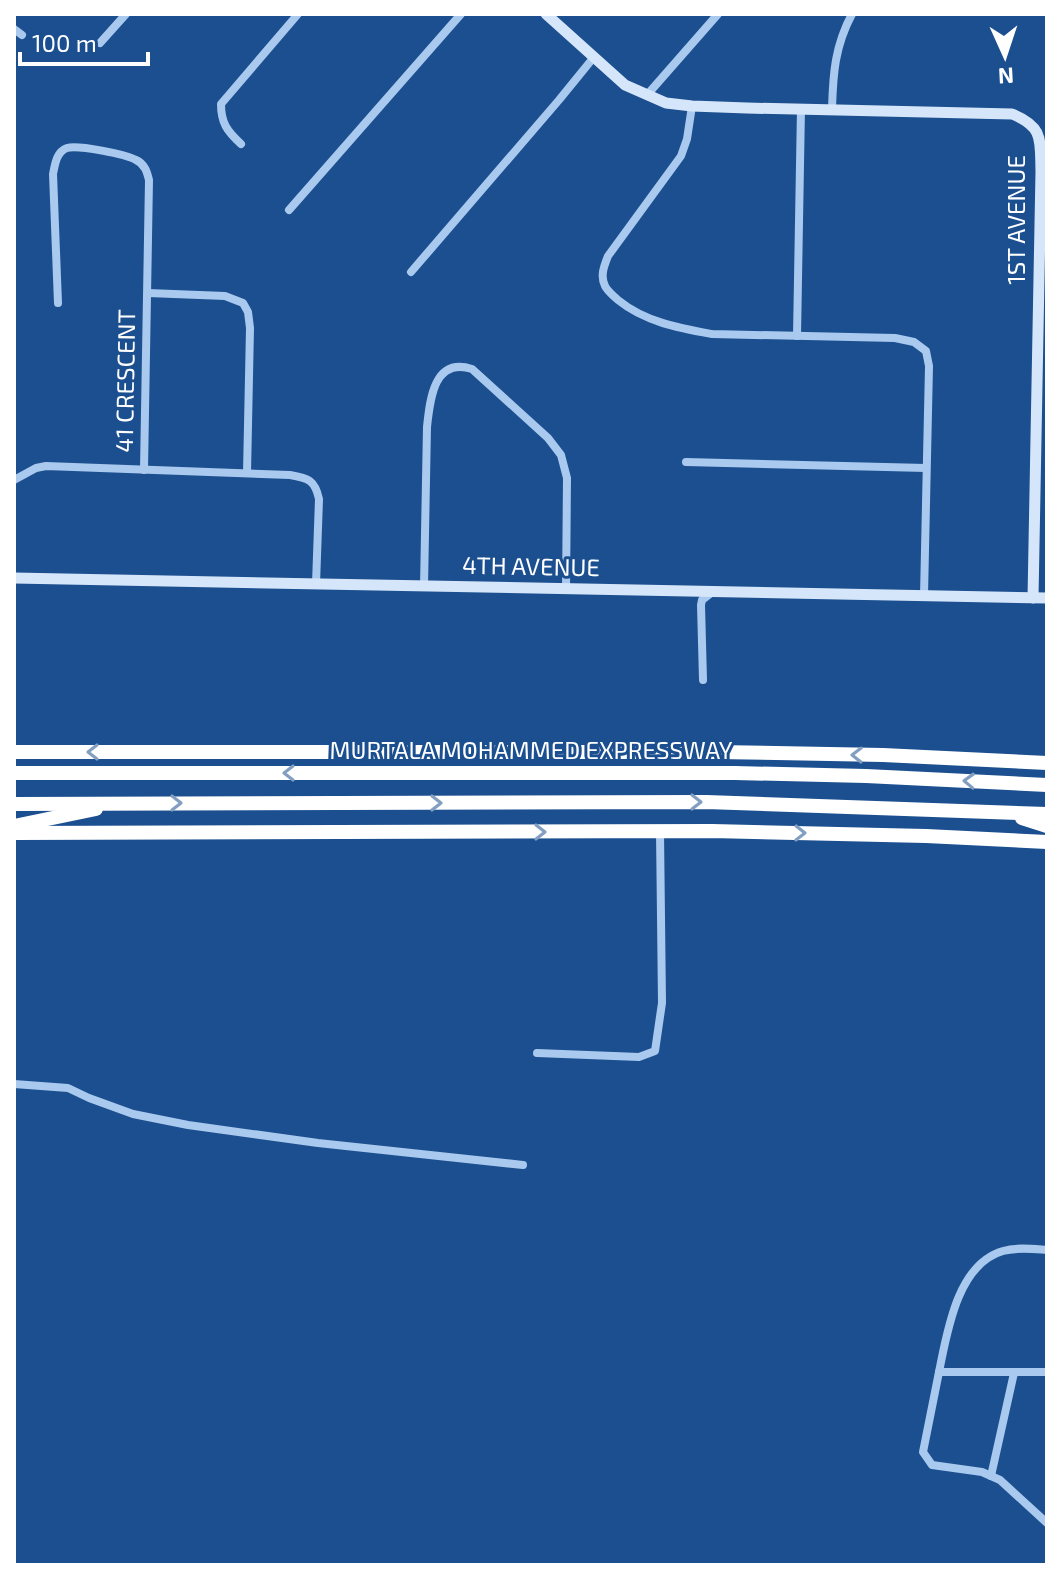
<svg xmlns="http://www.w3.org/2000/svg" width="1061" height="1579" viewBox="0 0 1061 1579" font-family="'Exo 2',sans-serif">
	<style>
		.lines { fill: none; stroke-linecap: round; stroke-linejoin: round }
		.street { stroke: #a9c9ee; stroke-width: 8 }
		.secondary { stroke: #d6e6fa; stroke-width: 11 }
		.highway { stroke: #fff; stroke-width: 14 }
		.oneway { stroke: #829ec1 }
		.labels { text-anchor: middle; stroke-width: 6; stroke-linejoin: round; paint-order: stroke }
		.street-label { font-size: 24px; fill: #fff; stroke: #1b4f8f }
	</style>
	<rect width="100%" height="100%" fill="#1b4f8f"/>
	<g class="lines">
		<g class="street">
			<path d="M14,29L22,35"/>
			<path d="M100,43L126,14"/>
			<path d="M647,95L718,14"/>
			<path d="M692,106L687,139L681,156L608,256C604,266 600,276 605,286C608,292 614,296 618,300C645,322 679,328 712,334L895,338L914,342L926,351L929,366L924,596"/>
			<path d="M832,109C833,73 835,46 852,14"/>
			<path d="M241,144C227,131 221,123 221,104L298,14"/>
			<path d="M289,210L461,14"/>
			<path d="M411,272L559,100L594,57"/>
			<path d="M148,293L225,296L243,303L248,312L250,328L247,473"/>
			<path d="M58,303L53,174C55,165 56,152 67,148C78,145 126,154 136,160C145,164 147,172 149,180L144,470"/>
			<path d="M797,336L801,108"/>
			<path d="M686,462L926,468"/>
			<path d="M14,480L36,468L46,466L290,475C308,478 315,480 319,499L316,584"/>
			<path d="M424,587L427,427C430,399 434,357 472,369L548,438L561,455L567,478L566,590"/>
			<path d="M703,680L701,605L702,600L711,593"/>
			<path d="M537,1053L639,1057L655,1051L662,1003L660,832"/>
			<path d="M14,1084L68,1088L89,1098L133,1114L188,1125L318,1143L523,1165"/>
			<path d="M939,1372C947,1333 957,1264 1003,1251C1017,1247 1033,1249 1047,1250"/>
			<path d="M1047,1372H939L923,1452L932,1465L982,1472L1000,1480L1047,1523"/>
			<path d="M991,1476L1014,1373"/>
		</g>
		<g class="secondary">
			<path d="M546,14L625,85L666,103L692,106L747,108L1012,114C1044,127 1040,140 1041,171L1033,598"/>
			<path d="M14,578L1047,598"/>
		</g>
		<g class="highway">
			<path d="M14,752H717L883,755L1047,763"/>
			<path d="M14,773H735L866,776L1047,785"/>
			<path d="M14,804L706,802L1047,814"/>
			<path d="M1022,818L1047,826"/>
			<path d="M14,826L96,809"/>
			<path d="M14,833L712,831L926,836L1047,842"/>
		</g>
	</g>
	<defs><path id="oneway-chevron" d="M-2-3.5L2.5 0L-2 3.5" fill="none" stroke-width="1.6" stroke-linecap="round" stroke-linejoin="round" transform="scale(2)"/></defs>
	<g class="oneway">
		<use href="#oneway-chevron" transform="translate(93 752) rotate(180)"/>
		<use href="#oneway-chevron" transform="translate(857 755) rotate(-179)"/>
		<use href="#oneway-chevron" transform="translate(289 773) rotate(-180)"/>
		<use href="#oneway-chevron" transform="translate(969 781) rotate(-178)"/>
		<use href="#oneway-chevron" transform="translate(696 802)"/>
		<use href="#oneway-chevron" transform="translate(176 803)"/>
		<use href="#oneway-chevron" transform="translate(436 803)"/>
		<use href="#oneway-chevron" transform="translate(540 832)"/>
		<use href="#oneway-chevron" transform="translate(800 833) rotate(1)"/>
	</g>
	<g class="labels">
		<g class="street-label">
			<text transform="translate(1017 220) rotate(-90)" y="8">1ST AVENUE</text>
			<text transform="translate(126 381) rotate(-89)" y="8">41 CRESCENT</text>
			<text transform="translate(531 567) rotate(1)" y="8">4TH AVENUE</text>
			<text x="531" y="759">MURTALA MOHAMMED EXPRESSWAY</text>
		</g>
	</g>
	<rect width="1061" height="1579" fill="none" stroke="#ffffff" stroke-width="32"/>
	<g transform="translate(1005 56) rotate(177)" stroke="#1b4f8f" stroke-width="6" paint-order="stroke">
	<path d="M0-6L14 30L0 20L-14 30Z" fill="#ffffff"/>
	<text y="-12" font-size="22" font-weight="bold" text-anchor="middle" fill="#ffffff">N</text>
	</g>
	<path d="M20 52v12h128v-12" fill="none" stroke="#ffffff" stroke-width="4"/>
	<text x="32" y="52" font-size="24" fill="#ffffff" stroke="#1b4f8f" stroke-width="6" paint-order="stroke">100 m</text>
</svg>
